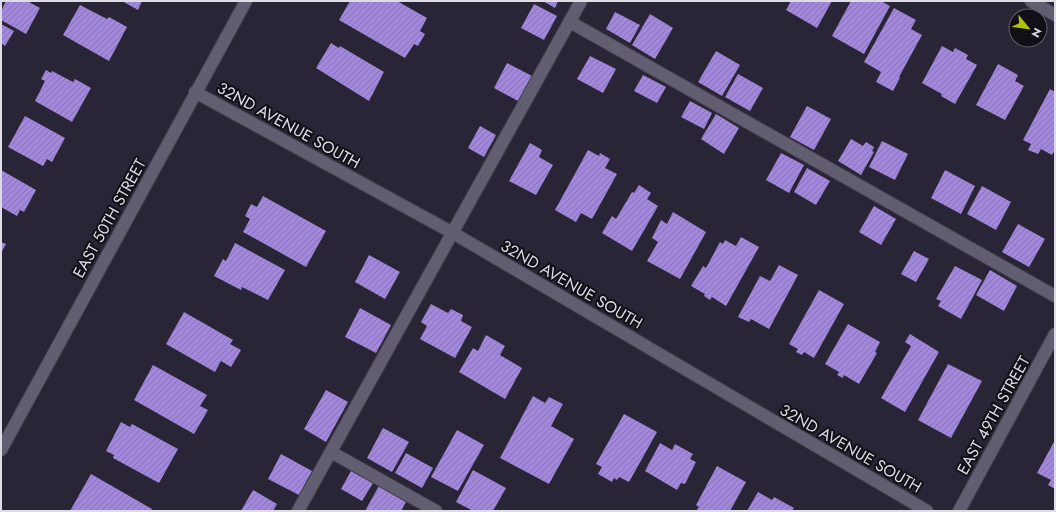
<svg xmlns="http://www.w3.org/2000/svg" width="1056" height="512" viewBox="0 0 1056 512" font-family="Jost,sans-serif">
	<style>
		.building { fill: url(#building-hatch) }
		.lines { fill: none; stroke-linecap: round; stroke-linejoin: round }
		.minor-casing { stroke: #443f4d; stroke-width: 14 }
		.minor { stroke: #625d71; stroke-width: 12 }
		.labels { text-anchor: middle; stroke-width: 4; stroke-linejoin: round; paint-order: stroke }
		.street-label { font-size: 16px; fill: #dfdce7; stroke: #120f17 }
	</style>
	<defs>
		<pattern id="building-hatch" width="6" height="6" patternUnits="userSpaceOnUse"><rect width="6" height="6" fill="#a188d9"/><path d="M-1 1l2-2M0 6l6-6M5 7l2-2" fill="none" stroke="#8573ad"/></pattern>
	</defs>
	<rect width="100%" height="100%" fill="#2a2536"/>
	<g class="building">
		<path d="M6,1H27L40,8L26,34L1,20V11Z"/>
		<path d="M122,1H142L138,10Z"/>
		<path d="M350,1H397L427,18L420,31L425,34L418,46L414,44L405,58L339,20Z"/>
		<path d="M543,1H558L555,8Z"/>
		<path d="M791,1H832L817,28L786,10Z"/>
		<path d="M851,1H881L890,6L864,54L832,36Z"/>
		<path d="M534,4L557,16L544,40L521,28Z"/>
		<path d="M80,5L107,19L109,17L127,27L109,61L63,35Z"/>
		<path d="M894,8L916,20L911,29L922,35L899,77L900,78L893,91L876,82L881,72L864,62Z"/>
		<path d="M615,12L640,25L630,43L606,29Z"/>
		<path d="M650,14L673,28L655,59L632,45Z"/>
		<path d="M1,24L14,31L5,46L1,43Z"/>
		<path d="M331,43L339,48L340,46L384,72L369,101L316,68Z"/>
		<path d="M942,46L953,52L955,48L968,55L966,59L977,65L955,104L941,96L942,94L922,83Z"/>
		<path d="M716,51L740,65L722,96L698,82Z"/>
		<path d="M590,56L616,69L603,93L577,79Z"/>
		<path d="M507,63L532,76L518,101L494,88Z"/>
		<path d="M998,64L1018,75L1015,81L1024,86L1005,120L976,105Z"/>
		<path d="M46,70L51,73L52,71L73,82L75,79L91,88L72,122L35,101L45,81L41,79Z"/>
		<path d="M738,74L763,88L750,111L725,97Z"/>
		<path d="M643,75L666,87L657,103L634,91Z"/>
		<path d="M1050,89L1055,92V150L1052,155L1041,149L1038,154L1028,150L1031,144L1023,140Z"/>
		<path d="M690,101L712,113L704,129L681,117Z"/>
		<path d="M807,106L831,119L814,150L790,137Z"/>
		<path d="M716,114L739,128L724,154L701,139Z"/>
		<path d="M25,116L65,138L52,162L47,159L43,166L8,147Z"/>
		<path d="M480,126L496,135L484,157L468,148Z"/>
		<path d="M851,139L863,146L866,142L874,147L872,151L874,152L861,175L838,161Z"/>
		<path d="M882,141L908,154L895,180L869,167Z"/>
		<path d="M530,143L542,150L539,157L553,165L536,195L509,181Z"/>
		<path d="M588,150L599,156L600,153L610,159L605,168L617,174L592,219L581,213L576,222L555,210Z"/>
		<path d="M781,153L804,165L789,193L766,180Z"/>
		<path d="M807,168L830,181L816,205L794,192Z"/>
		<path d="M1,170L36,190L24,212L20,210L17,216L1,207Z"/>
		<path d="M945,170L975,186L961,214L931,198Z"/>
		<path d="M639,185L651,193L647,199L658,206L632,251L602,233L612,216L616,219L632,192L634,193Z"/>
		<path d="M982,186L1011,202L996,230L967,214Z"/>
		<path d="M263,196L326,231L306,267L243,232L250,219L245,216L251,204L257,207Z"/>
		<path d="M874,206L896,219L881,245L859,232Z"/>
		<path d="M673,212L706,232L680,279L647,261L658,242L652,238L661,220L667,224Z"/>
		<path d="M1018,224L1045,239L1029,267L1002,252Z"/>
		<path d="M741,237L759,247L726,306L712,297L710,300L704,296L705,294L691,286L703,266L706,268L720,242L723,244L725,240L736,246Z"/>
		<path d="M1,242L6,244L1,253Z"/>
		<path d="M235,243L285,270L268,300L242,287L241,290L214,276L223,259L226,261Z"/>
		<path d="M914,251L929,259L916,282L901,274Z"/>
		<path d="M369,255L400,272L385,299L355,282Z"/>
		<path d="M779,265L798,275L769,329L751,319L749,322L738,317L760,276L770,281Z"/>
		<path d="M955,266L982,280L961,319L938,306L941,301L936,299Z"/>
		<path d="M990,270L1017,286L1004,311L976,295Z"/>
		<path d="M819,290L844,304L814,358L804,352L802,355L796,352L798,349L789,344Z"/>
		<path d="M431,304L448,313L451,309L463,315L461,321L472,327L455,358L420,339L427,326L421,322Z"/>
		<path d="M360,308L391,325L376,353L345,337Z"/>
		<path d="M184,312L233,340L230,344L241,350L231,367L221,361L215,372L166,344Z"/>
		<path d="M848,324L880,342L875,352L877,353L859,384L844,375L843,378L837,375L839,372L825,364Z"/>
		<path d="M910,334L939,352L905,412L881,398L911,346L905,342Z"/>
		<path d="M486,335L505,346L500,355L522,368L505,399L459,372L473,348L478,351Z"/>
		<path d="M948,364L982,381L951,438L918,420Z"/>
		<path d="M153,365L207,395L200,406L208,410L194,434L134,400Z"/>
		<path d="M326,390L348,402L326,442L304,429Z"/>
		<path d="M533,396L545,403L549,397L563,404L551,426L574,439L549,484L500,458Z"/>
		<path d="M624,414L657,432L629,482L619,477L617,480L614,478L612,482L598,474L602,467L596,464Z"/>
		<path d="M121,422L130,427L132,424L178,449L159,483L113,458L114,455L106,451Z"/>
		<path d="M383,428L409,442L392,472L367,458Z"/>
		<path d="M457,430L484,445L458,491L431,477Z"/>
		<path d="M1055,440V489L1048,485L1051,480L1037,473Z"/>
		<path d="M660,443L672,450L675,444L693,454L690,459L696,462L685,484L681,483L677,490L645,471Z"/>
		<path d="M406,453L433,468L422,488L395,473Z"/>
		<path d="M281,454L312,471L299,495L268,479Z"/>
		<path d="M717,466L746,482L730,511H696L699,507L696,505Z"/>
		<path d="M473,470L506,488L493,511H473L456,502Z"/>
		<path d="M351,471L373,483L362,501L341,489Z"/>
		<path d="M91,474L152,509L151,511H70Z"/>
		<path d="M379,486L406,502L401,511H365Z"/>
		<path d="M253,490L277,504L273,511H241Z"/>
		<path d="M758,492L772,500L774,497L794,508L792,511H747Z"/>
	</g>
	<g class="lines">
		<g class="minor-casing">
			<g id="minor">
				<path d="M1031,1L1055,15"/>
				<path d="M570,22L1055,296"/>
				<path d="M195,92L453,233L927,511"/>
				<path d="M1,450L246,1"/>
				<path d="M331,452L436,511"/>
				<path d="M298,511L581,1"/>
				<path d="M959,511L1055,334"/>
			</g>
		</g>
		<use href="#minor" class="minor"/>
	</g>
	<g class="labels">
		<g class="street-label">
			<text transform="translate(289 125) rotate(29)" y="6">32ND AVENUE SOUTH</text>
			<text transform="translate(109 218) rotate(-61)" y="6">EAST 50TH STREET</text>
			<text transform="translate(572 284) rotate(30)" y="6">32ND AVENUE SOUTH</text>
			<text transform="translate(993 415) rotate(-61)" y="6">EAST 49TH STREET</text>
			<text transform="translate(851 448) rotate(30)" y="6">32ND AVENUE SOUTH</text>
		</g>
	</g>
	<rect width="1056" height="512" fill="none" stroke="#dfdce7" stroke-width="4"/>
	<g transform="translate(1028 28) rotate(119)"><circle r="19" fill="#120f17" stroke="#64616a"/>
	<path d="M0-3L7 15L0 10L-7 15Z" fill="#afc504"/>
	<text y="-6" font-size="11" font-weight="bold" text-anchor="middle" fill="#dfdce7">N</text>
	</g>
</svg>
